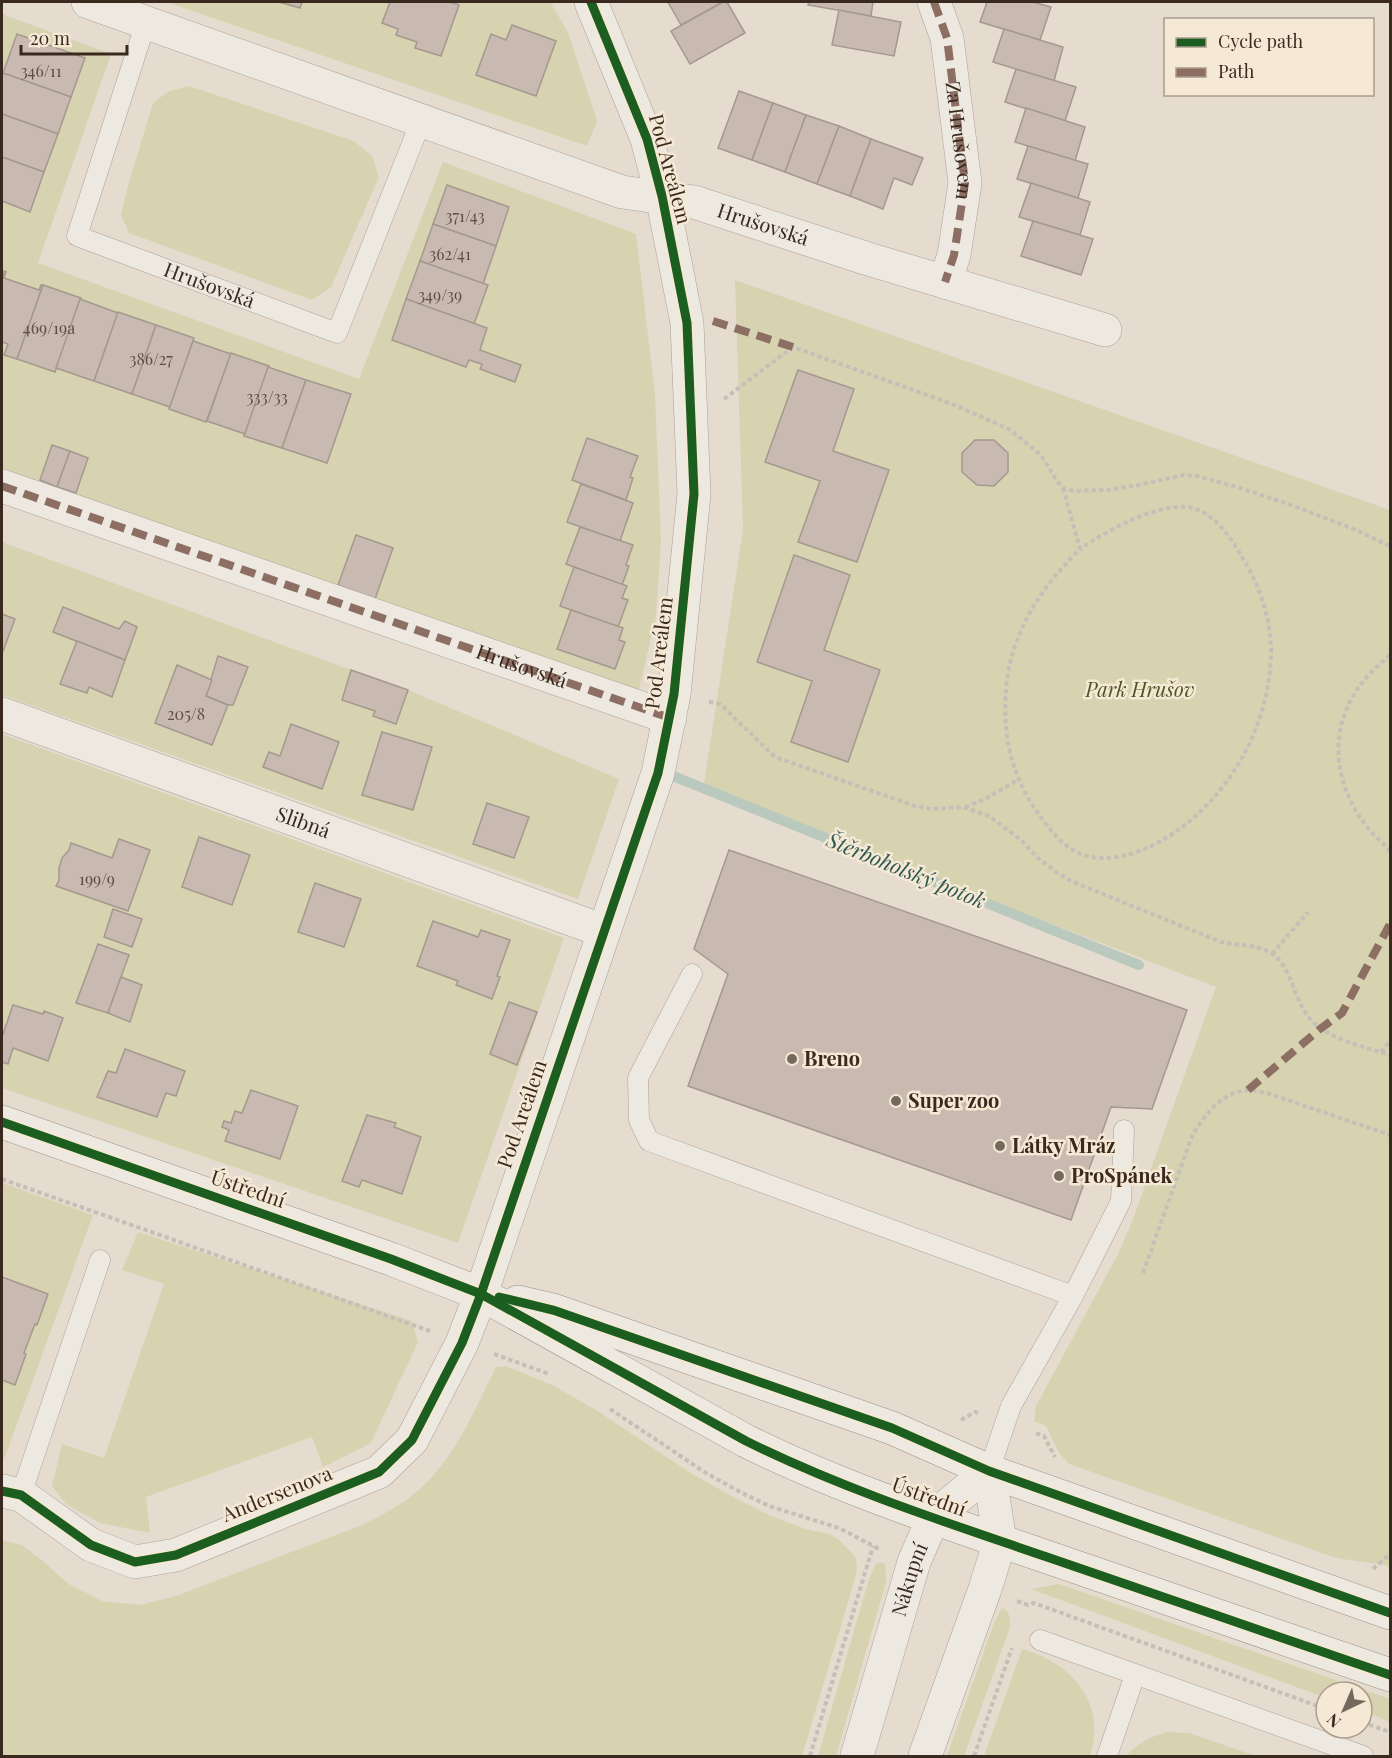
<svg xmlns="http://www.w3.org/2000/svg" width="1392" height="1758" viewBox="0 0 1392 1758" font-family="'Playfair Display',serif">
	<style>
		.green { fill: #d7d3b1; fill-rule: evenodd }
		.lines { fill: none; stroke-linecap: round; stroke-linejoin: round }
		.stream { stroke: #bac9be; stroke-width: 10 }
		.building { fill: #c8bab0; stroke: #a5988e; stroke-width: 1.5 }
		.lane-casing { stroke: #aaa198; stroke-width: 21 }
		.street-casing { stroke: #aaa198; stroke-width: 34 }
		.secondary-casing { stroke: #9a9188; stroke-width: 34 }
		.path { stroke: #c6bfb7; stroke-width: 4; stroke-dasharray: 4.5 3; stroke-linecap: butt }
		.lane { stroke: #ede8e0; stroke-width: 20 }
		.street { stroke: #ede8e0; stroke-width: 33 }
		.secondary { stroke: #ede8e0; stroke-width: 33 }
		.quiet { stroke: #8d6e63; stroke-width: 8; stroke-dasharray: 15 8; stroke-linecap: butt }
		.cycleway-casing { stroke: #f5e9d5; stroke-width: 13 }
		.cycleway { stroke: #1b5e20; stroke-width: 9 }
		.poi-dot { fill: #75685d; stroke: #f5e9d5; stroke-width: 2 }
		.labels { text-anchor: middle; stroke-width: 5; stroke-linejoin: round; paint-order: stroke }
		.number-label { font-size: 16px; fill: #5d4d43 }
		.street-label { font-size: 20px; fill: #39291f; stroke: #f5e9d5 }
		.park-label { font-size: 20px; font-style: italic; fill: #4e5526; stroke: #f5e9d5 }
		.poi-label { font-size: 20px; font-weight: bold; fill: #39291f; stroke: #f5e9d5; text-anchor: start }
		.water-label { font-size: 21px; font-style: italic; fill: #2f5952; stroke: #f5e9d5 }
	</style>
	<rect width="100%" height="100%" fill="#e5dccf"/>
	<g class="green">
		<path d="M166,2H279L299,8L302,2H390L382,23L398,29L396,35L417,42L416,48L441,56L459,5L450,2H550L568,32L597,121L587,146ZM512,25L556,41L536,96L476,75L491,35L506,40Z"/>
		<path d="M2,14L111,54L38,263L359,379L443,162L636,234L655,394L661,539L656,616L639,690L363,597L2,468V342L8,344L4,355L54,372L56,368L170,407L169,409L206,422L207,421L327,462L351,395L268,367V366L232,353L231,354L193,341L194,338L118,313L43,285H41L39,290L4,278L6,273L5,272L2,280V201L30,211L85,58L17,34L2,78ZM447,185L509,207L483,284L488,286L474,324L487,328L480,350L521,365L515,382L480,370L482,364L469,360L466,367L392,340ZM587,438L638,456L630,477L633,478L626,500L633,503L620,541L633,546L626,565L629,567L622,585L626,586L622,598L628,600L618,627L623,629L619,640L625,642L615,669L557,649L571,610L561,606L574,567L567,564L580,527L567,522L581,484L572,480ZM356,535L393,548L375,599L338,585Z"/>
		<path d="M189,86L354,141L372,156L379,177L331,287L312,300L129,233L121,215L127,189L153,103L169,91Z"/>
		<path d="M735,280L1390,510V1566L1336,1558L1069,1464L1059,1453L1046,1426L1034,1421L1036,1406L1118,1254L1132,1222L1216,987L703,790L743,530ZM798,370L854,389L833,451L888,470L857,562L798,542L820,481L766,462ZM975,440H994L1008,453L994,486L977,485L962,472V453ZM794,555L850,575L812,681L757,662Z"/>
		<path d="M2,542L351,670L342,700L375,711L373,717L396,724L408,690L619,779L578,899L2,695V654L15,620L2,614ZM63,608L119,629L126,621L137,627L86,693L60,684L77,641L53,632ZM218,656L248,667L233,705H228L212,744L155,723L177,666L212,680ZM291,724L339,742L322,789L264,767L269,752L280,756ZM381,733L432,747L413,810L363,795ZM487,803L528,817L514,858L473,844Z"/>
		<path d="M2,734L564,938L458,1243L2,1088V1062L8,1064L13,1048L48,1060L44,1012L43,1014L13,1005L2,1037ZM119,839L150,850L128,911L57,886C59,878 58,869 61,861C64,854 69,850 71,843L112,858ZM315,883L361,899L344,947L298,932ZM113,909L141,918L132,947L104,937ZM433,921L478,937L481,930L509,940L497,976L457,985L458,981L417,966ZM97,945L129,955L121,977L142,986L130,1022L76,1003ZM509,1002L537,1012L518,1064L490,1054ZM125,1049L185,1071L176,1096L166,1093L157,1117L98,1097L108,1071L116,1073ZM251,1090L298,1106L280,1159L226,1141L229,1130L222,1127L224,1121L231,1123L242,1113ZM367,1115L396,1123L394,1127L421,1137L402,1193L362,1180L342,1181Z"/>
		<path d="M2,1183L93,1215L5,1457H2V1380L15,1384L26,1354L24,1353L35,1324H37L48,1294L2,1277Z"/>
		<path d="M138,1232L412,1321L418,1342L371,1443L323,1467L312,1437L146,1497L150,1533L100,1523L66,1504L52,1486L62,1444L104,1458L164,1284L122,1270Z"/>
		<path d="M506,1366L554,1386L596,1410L689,1472L737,1499L771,1516L806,1529L829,1534L839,1540L855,1556L857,1566L856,1575L802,1756H2V1540L22,1545L42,1560L67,1583L102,1601L139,1605L176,1596L362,1525C383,1515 403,1504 421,1488C456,1456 475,1409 496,1367Z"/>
		<path d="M877,1563H883L885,1564L886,1582L836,1756H818L868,1582L874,1567Z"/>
		<path d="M1059,1584L1390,1699V1722L1362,1711V1692H1326V1698L1031,1589Z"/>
		<path d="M1002,1608C1011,1612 1011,1622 1009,1630L964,1756H947L994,1623Z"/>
		<path d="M1022,1649C1072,1663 1107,1703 1090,1756H984Z"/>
		<path d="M1167,1732L1189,1733L1256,1756H1126C1138,1743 1150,1737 1167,1732Z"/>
	</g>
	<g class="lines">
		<path class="stream" d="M673,776L1139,965"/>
	</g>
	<g class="building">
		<path d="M279,2H302L300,8Z"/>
		<path d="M390,2H450L459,5L441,56L415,48L417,42L396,35L398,29L382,23Z"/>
		<path d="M668,2H723L681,25Z"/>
		<path d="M723,2H727L745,33L690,64L671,31Z"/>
		<path d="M809,2H873L871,16L808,5Z"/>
		<path d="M987,2H1033L1051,7L1040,40L980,22Z"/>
		<path d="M839,10L901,22L894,56L832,45Z"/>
		<path d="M512,25L556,41L536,96L476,75L491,34L506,40Z"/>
		<path d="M1004,29L1063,47L1054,81L993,62Z"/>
		<path d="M17,34L85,58L71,97L3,73Z"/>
		<path d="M1016,69L1076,87L1065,121L1005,102Z"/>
		<path d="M3,73L71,97L58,134L2,114V78Z"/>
		<path d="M739,91L773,103L752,160L718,148Z"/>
		<path d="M773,103L806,115L785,172L752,160Z"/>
		<path d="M1026,108L1085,127L1075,161L1015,142Z"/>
		<path d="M2,114L58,134L44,172L2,157Z"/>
		<path d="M806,115L839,126L817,184L785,172Z"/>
		<path d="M839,126L871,139L850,196L817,184Z"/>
		<path d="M871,139L923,158L912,185L894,178L883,209L850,196Z"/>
		<path d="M1028,146L1088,164L1078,198L1017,179Z"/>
		<path d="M2,157L44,172L30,212L2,201Z"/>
		<path d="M1031,183L1090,202L1080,235L1019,217Z"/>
		<path d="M447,185L509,207L496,246L433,224Z"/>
		<path d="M1033,221L1093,239L1081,275L1021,256Z"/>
		<path d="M433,224L496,246L483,284L420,261Z"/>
		<path d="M420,261L488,285L474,324L406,299Z"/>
		<path d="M4,271L6,272L4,278L39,290L41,285H43L17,359L4,355L8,344L2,342V280Z"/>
		<path d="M43,285L81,298L55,372L17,359Z"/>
		<path d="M80,299L118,313L94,381L56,368Z"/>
		<path d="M406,299L487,328L480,350L521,365L515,382L480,369L482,364L469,360L466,367L392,340Z"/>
		<path d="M118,312L156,325L132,394L94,381Z"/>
		<path d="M156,325L194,338L170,407L132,394Z"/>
		<path d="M193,341L231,354L206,422L169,409Z"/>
		<path d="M231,353L269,366L245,434L207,421Z"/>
		<path d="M268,367L306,380L282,448L244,436Z"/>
		<path d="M798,370L854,389L833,451L889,470L857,562L798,542L820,481L765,462Z"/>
		<path d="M306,380L351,394L327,463L282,448Z"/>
		<path d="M587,438L638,456L630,477L633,478L626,500L572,480Z"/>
		<path d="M975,440H994L1008,453V472L994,486L977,485L962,472V453Z"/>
		<path d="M52,445L70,451L57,487L40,480Z"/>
		<path d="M70,451L88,458L76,493L57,487Z"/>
		<path d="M581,484L633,503L620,541L567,522Z"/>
		<path d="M580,527L633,545L626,565L629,566L622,585L566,564Z"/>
		<path d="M356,535L393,548L375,599L338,585Z"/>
		<path d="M794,555L850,575L824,650L880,670L848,762L791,742L812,681L757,662Z"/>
		<path d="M574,567L627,586L622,598L628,600L618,627L560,606Z"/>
		<path d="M63,607L119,629L125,621L137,627L125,660L53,632Z"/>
		<path d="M571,610L623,628L619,640L625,642L615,669L557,649Z"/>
		<path d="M2,614L15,619L2,654Z"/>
		<path d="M77,641L125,660L112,697L89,687L87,693L60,684Z"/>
		<path d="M218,656L248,667L233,705H228L206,696Z"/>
		<path d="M177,665L212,680L206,696L228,705L212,745L155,723Z"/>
		<path d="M351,670L408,690L396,724L373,716L375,711L342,700Z"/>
		<path d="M291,724L339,742L322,789L263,767L269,752L280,756Z"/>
		<path d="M382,732L432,747L413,810L362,795Z"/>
		<path d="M487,803L529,817L514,858L473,844Z"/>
		<path d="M199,837L250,855L232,905L182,887Z"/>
		<path d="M119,839L150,850L128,911L56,886L59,880V868L62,858L69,850L71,843L112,858Z"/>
		<path d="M729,850L1187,1010L1152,1109L1111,1107L1071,1220L688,1086L728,974L694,949Z"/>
		<path d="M315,883L361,899L344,947L298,932Z"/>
		<path d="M113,909L142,919L132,947L104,937Z"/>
		<path d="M433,921L478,937L481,930L510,940L497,976L500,977L492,999L456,985L458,981L417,966Z"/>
		<path d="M98,944L129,955L108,1013L76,1003Z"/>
		<path d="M121,977L142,985L130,1022L108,1013Z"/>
		<path d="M509,1002L537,1012L517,1065L490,1054Z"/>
		<path d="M13,1005L43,1014L44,1011L63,1018L48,1061L13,1048L8,1064L2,1062V1037Z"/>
		<path d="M125,1049L185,1071L176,1096L166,1093L157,1117L97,1097L108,1071L116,1073Z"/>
		<path d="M251,1090L298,1106L280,1159L225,1141L229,1130L222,1127L224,1121L231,1123L235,1111L242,1113Z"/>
		<path d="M367,1115L396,1123L394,1127L421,1137L402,1194L362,1180L359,1187L342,1181Z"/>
		<path d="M2,1277L48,1294L37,1325L35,1324L24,1353L26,1354L15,1385L2,1380Z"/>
	</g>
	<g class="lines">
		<g class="lane-casing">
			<g id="lane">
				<path id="s1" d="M146,22L77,236L337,333L421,121"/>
				<path d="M692,974L638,1078L639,1120L649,1141L1073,1296"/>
				<path d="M989,1471L1011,1406L1073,1296L1121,1201L1124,1130"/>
				<path d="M21,1495L100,1260"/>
				<path d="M1040,1640L1363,1756"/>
				<path d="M1107,1756L1135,1675"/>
			</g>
		</g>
		<g class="street-casing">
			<g id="street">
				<path id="s2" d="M88,2L622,192L694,202L865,258L1105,330"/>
				<path id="s3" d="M934,2L947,38L965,183L954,255L945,282"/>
				<path d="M2,486L670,718"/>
				<path id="s4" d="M2,714L604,931"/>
				<path d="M2,1491L21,1495L91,1545L135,1562L176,1555L379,1472L412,1440L462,1343L481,1294L658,773L674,694L694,494L687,323L662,196L647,139L591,2"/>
				<path id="s5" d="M857,1756L914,1562L933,1518L989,1471"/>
				<path d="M925,1756L985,1589L1000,1541L989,1471"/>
			</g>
		</g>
		<g class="secondary-casing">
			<g id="secondary">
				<path d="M2,1122L391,1259L481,1294L746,1441C843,1489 945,1522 1047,1557C1161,1596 1276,1636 1390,1675"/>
				<path d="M518,1302L553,1310L892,1428L989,1471L1390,1613"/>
			</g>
		</g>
		<g class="path">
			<path d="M724,399L793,347L952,404L1009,429L1041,455L1057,481L1063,488L1074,491L1108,490L1139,485L1184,475L1197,476L1240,488L1294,506L1351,528L1390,546"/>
			<path d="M1063,488L1080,549C1041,587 1010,634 1006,690C1002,742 1014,785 1047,825C1056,837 1068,850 1084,855C1111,864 1143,852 1166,838C1230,799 1272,722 1271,648C1270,616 1259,584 1242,557C1232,539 1216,516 1196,509C1164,498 1106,531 1080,549"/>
			<path d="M1390,655C1380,664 1369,673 1361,684C1327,729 1333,785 1368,828C1374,836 1383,843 1390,851"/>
			<path d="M709,702L720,704L775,757L915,806L931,809L963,807L989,816L1021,840L1037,857L1056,872L1071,881L1221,942C1237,946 1257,944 1271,953C1293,967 1293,1001 1311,1020C1329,1039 1365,1047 1390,1055"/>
			<path d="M965,807L983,800L1018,780"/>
			<path d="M1272,954L1308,912"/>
			<path d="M1381,1052L1390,1041"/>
			<path d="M2,1179L430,1331"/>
			<path d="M1143,1273L1192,1136C1205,1115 1221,1092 1248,1090C1254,1090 1261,1092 1267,1093L1390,1135"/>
			<path d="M494,1354L549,1374"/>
			<path d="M610,1409L706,1473L742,1493L769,1506L839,1528L881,1550"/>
			<path d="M961,1420L975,1412L978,1413"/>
			<path d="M1036,1433L1044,1436L1055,1457"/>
			<path d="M1373,1569L1390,1554"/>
			<path d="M1017,1601L1028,1605L1034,1603L1326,1709"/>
			<path d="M1362,1722L1390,1732"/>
			<path d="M810,1756L873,1546"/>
			<path d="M974,1756L1012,1648"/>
		</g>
		<use href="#lane" class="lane"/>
		<use href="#street" class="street"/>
		<use href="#secondary" class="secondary"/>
		<g class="quiet">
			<path d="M934,2L947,38L965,183L954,255L945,282"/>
			<path d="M713,321L793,347"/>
			<path id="s6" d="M2,486L670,718"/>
			<path d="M1248,1090L1320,1029L1342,1013L1390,924"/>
		</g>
		<g class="cycleway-casing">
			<g id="cycleway">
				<path d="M2,1122L391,1259L481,1294L746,1441C843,1489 945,1522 1047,1557C1161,1596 1276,1636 1390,1675"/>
				<path d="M499,1297L553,1310L892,1428L989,1471L1390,1613"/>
				<path d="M2,1491L21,1495L91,1545L135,1562L176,1555L379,1472L412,1440L462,1343L481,1294L658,773L674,694L694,494L687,323L662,196L647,139L591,2"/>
			</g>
		</g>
		<use href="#cycleway" class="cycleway"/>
	</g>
	<g class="poi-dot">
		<circle cx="792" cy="1059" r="6"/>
		<circle cx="896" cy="1101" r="6"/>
		<circle cx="1000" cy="1146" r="6"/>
		<circle cx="1059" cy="1176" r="6"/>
	</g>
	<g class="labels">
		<g class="number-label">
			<text x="41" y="77">346/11</text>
			<text x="465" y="222">371/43</text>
			<text x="450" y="260">362/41</text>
			<text x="440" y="301">349/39</text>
			<text x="49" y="334">469/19a</text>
			<text x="151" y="365">386/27</text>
			<text x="267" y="403">333/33</text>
			<text x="186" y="720">205/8</text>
			<text x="97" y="885">199/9</text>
		</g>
		<g class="street-label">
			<text dy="7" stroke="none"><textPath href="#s3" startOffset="142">Za Hrušovem</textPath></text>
			<text transform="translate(670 169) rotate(75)" y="7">Pod Areálem</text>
			<text dy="7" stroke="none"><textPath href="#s2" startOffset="712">Hrušovská</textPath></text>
			<text dy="7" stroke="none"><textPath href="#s1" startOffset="366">Hrušovská</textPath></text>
			<text transform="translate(659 653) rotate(-83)" y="7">Pod Areálem</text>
			<text dy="7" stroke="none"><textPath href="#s6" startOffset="550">Hrušovská</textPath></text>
			<text dy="7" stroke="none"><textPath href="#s4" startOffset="320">Slibná</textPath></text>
			<text transform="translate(522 1114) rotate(-71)" y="7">Pod Areálem</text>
			<text transform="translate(248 1189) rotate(19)" y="7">Ústřední</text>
			<text transform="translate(277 1494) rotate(-22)" y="7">Andersenova</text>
			<text transform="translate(929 1497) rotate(20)" y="7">Ústřední</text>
			<text dy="7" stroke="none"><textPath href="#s5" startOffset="184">Nákupní</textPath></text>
		</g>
		<g class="park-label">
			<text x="1140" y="697">Park Hrušov</text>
		</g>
		<g class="poi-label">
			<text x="804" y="1066">Breno</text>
			<text x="908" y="1108">Super zoo</text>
			<text x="1012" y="1153">Látky Mráz</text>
			<text x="1071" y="1183">ProSpánek</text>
		</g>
		<g class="water-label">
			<text transform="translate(906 871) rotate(22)" y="7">Štěrboholský potok</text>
		</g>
	</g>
	<rect width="1392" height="1758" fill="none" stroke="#39291f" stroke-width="6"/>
	<rect x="1164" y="18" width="210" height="78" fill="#f5e9d5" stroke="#aa9c8c" stroke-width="1.5"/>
	<rect x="1176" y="38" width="30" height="9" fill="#1b5e20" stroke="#aa9c8c" stroke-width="1.5"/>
	<text x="1218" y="48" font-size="18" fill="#39291f">Cycle path</text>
	<rect x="1176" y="68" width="30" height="9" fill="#8d6e63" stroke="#aa9c8c" stroke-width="1.5"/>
	<text x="1218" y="78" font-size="18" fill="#39291f">Path</text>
	<g transform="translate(1344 1710) rotate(224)"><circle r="28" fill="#f5e9d5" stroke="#aa9c8c" stroke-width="1.5"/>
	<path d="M0-4.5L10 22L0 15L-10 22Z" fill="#75685d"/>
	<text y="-9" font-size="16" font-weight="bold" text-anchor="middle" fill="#39291f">N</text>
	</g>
	<path d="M21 45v9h106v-9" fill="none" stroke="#39291f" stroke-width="3"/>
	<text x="30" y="45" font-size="18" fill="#39291f" stroke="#f5e9d5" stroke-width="4.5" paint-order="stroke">20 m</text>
</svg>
